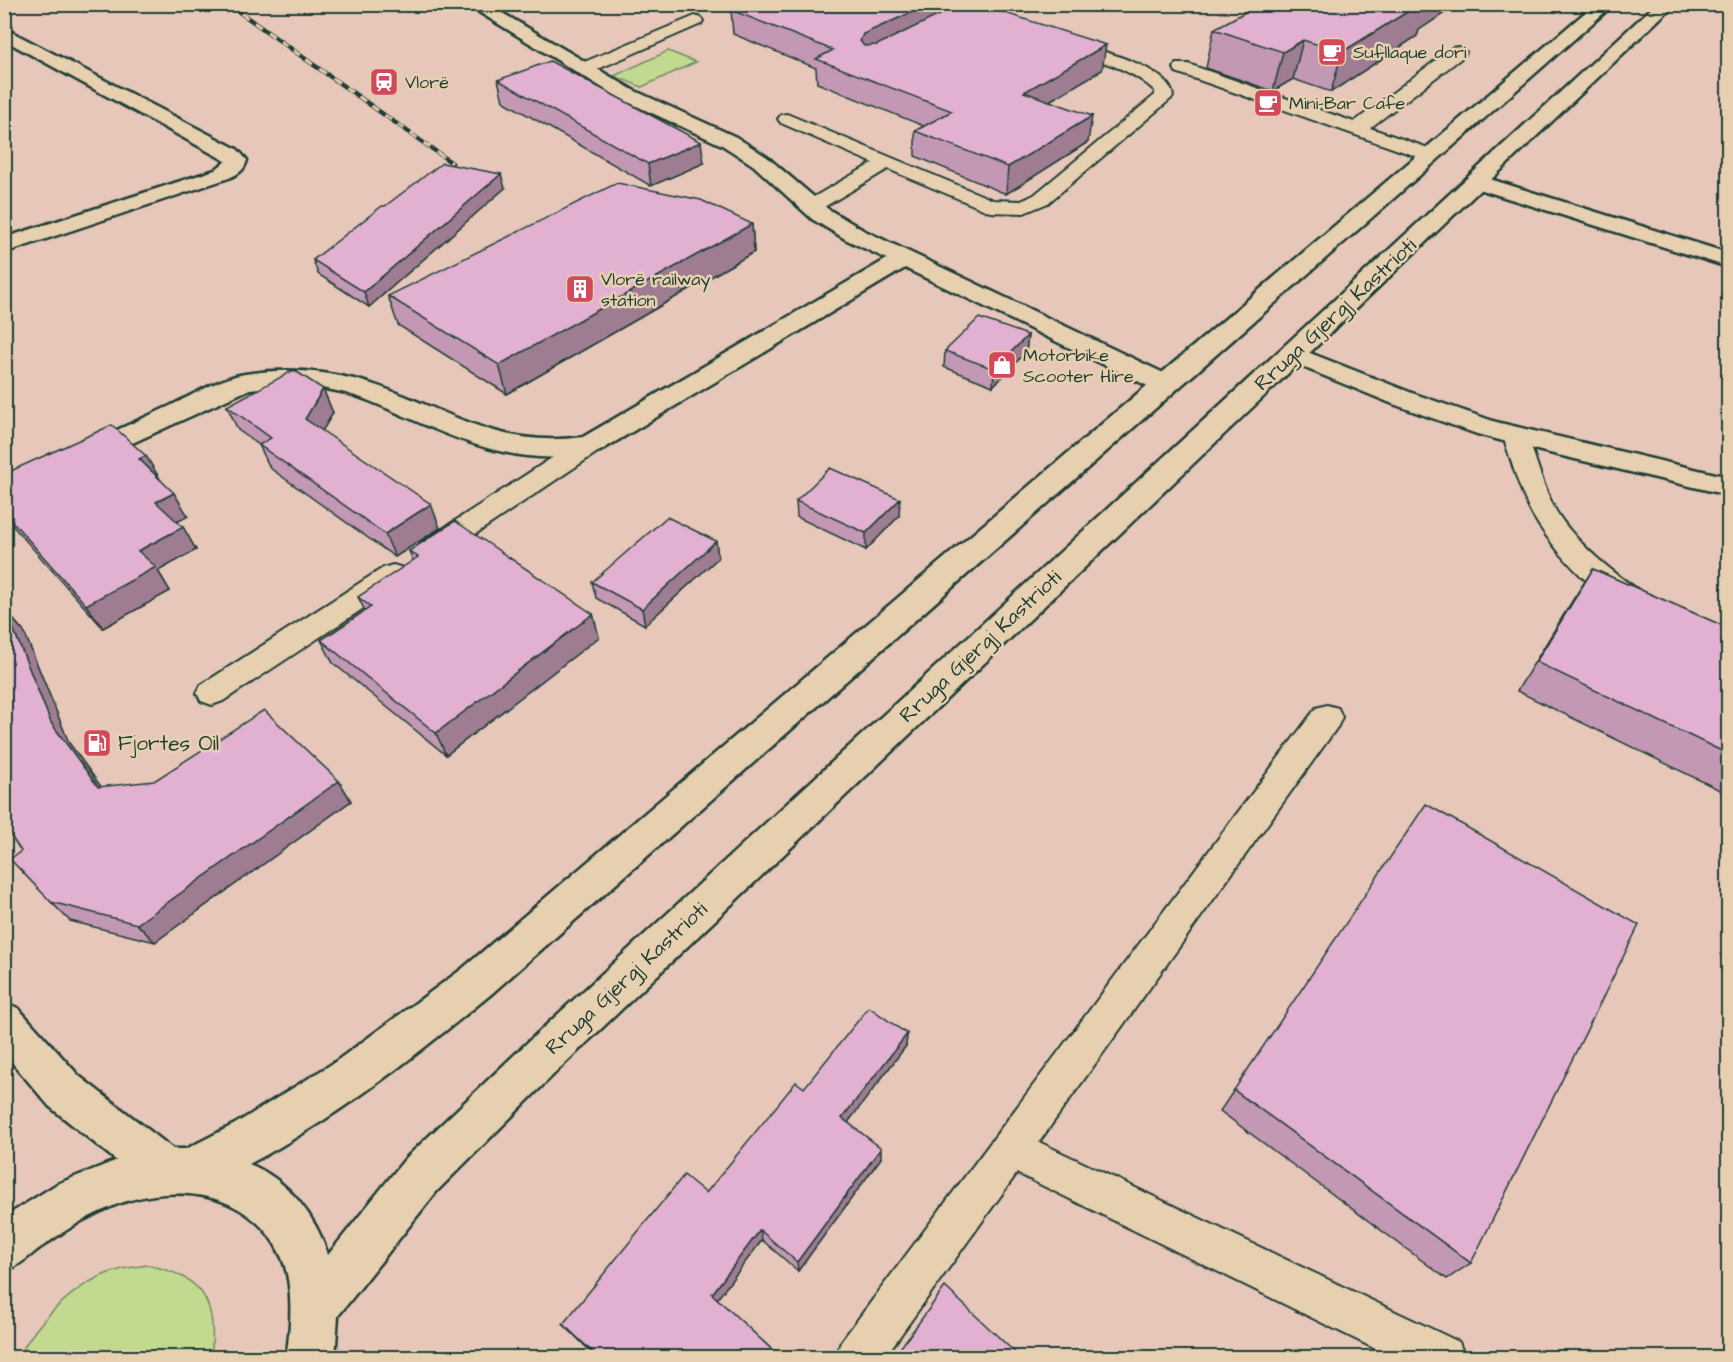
<svg xmlns="http://www.w3.org/2000/svg" width="1733" height="1362" viewBox="0 0 1733 1362" font-family="'Architects Daughter',sans-serif">
	<style>
		.green { fill: #c2d990; stroke: #708b62; stroke-width: 1.5 }
		.lines { fill: none; stroke-linecap: round; stroke-linejoin: round }
		.service-casing { stroke: #1f3d34; stroke-width: 4 }
		.minor-casing { stroke: #1f3d34; stroke-width: 5 }
		.tertiary-casing { stroke: #1f3d34; stroke-width: 5 }
		.primary-casing { stroke: #1f3d34; stroke-width: 5 }
		.service { fill: #e7d0b0; fill-rule: evenodd }
		.minor { fill: #e7d0b0; fill-rule: evenodd }
		.tertiary { fill: #e7d0b0; fill-rule: evenodd }
		.primary { fill: #e7d0b0; fill-rule: evenodd }
		.rail-casing { stroke: #1f3d34; stroke-width: 4.5 }
		.rail { stroke: #e7d0b0; stroke-width: 3; stroke-dasharray: 8; stroke-linecap: butt }
		.wall { fill: #c298b4; stroke: #1f3d34; stroke-width: 1.5 }
		.shaded-wall { fill: #9e7c92; stroke: #1f3d34; stroke-width: 1.5 }
		.building { fill: #e2b1d1; stroke: #1f3d34; stroke-width: 1.5 }
		.labels { text-anchor: middle; stroke-width: 5; stroke-linejoin: round; paint-order: stroke }
		.far-poi-label { font-size: 18px; fill: #1f3d34; stroke: #e7d0b0; text-anchor: start }
		.street-label { font-size: 21px; fill: #1f3d34; stroke: #e7d0b0 }
		.poi-label { font-size: 21px; fill: #1f3d34; stroke: #e7d0b0; text-anchor: start }
	</style>
	<rect width="100%" height="100%" fill="#e6c7ba"/>
	<filter id="ink" filterUnits="userSpaceOnUse"><feTurbulence type="fractalNoise" baseFrequency=".0167" numOctaves="2"/><feDisplacementMap in="SourceGraphic" scale="12" xChannelSelector="R" yChannelSelector="G"/><feConvolveMatrix kernelMatrix="1 2 1 2 8 2 1 2 1" color-interpolation-filters="sRGB"/></filter>
	<g filter="url(#ink)">
		<g class="green">
			<path d="M668,51L696,62L642,87L614,76Z"/>
			<path d="M147,1265C203,1276 218,1301 211,1357H19C36,1321 80,1279 119,1270C128,1267 138,1267 147,1265Z"/>
		</g>
		<g class="lines">
			<g class="service-casing">
				<g id="service">
					<path d="M695,16L701,18L703,21L701,24L589,73H577L575,69L577,65Z"/>
					<path d="M1064,41C1089,47 1172,66 1173,97L1048,203L1024,213L990,212L888,169L819,210H805L802,206L805,202L873,163L781,123L778,119L781,115L787,114L993,200L1021,201L1034,195L1155,95V91C1129,66 1092,59 1058,49L1056,46Z"/>
					<path d="M1458,47L1466,52L1464,56L1370,128L1437,151L1439,155L1437,159L1430,161L1176,72L1174,68L1176,64H1188L1354,122L1452,48Z"/>
					<path d="M1515,428L1524,430L1527,436C1537,461 1543,488 1556,511C1575,542 1607,568 1637,589L1641,596L1637,603C1630,605 1626,607 1619,604C1591,593 1547,541 1532,514C1519,490 1512,462 1503,436L1506,430Z"/>
					<path d="M590,437L599,439L602,445L599,451L441,557L431,559L421,557L417,550L421,543L581,439Z"/>
					<path d="M393,565L403,568L407,575L403,582L223,701L212,705L201,701L197,693L201,685L383,568Z"/>
					<path d="M1327,705L1338,708L1342,717L1338,726L1039,1142L1459,1342L1465,1358H1394L1017,1173L884,1358H835L841,1342L1316,708Z"/>
				</g>
			</g>
			<g class="minor-casing">
				<g id="minor">
					<path d="M466,4H487L633,90L736,137L767,157L828,209L863,230L1174,378L1178,384L1174,390L1165,392L1156,390L905,268L600,451C532,469 471,446 409,418C386,408 362,396 337,391C308,385 278,386 250,389L4,502V481C60,456 115,431 170,406C193,395 220,378 245,374C282,368 321,370 358,380C441,403 491,450 583,437L887,259L847,240L812,219L753,165L722,145L619,98Z"/>
					<path d="M4,28L237,149L247,160C244,171 239,173 229,178L4,253V238L215,170L226,161L4,40Z"/>
					<path d="M1477,175L1728,253V267L1469,186L1466,181L1469,176Z"/>
					<path d="M1292,346L1412,393L1496,422L1728,477V495L1541,451L1477,434L1393,404L1283,359L1279,354L1283,349Z"/>
				</g>
			</g>
			<g class="tertiary-casing">
				<path id="tertiary" d="M4,1003L18,1008L79,1076L181,1155L187,1171L181,1187L165,1193L149,1187L49,1106L4,1053Z"/>
			</g>
			<g class="primary-casing">
				<path id="primary" d="M1595,4H1614L490,995C414,1057 337,1118 249,1164C287,1179 316,1216 328,1255L405,1159L529,1041L1656,4H1675L559,1069L437,1191L338,1316L335,1358H286C291,1328 294,1286 282,1258C253,1192 179,1182 118,1204C92,1214 68,1228 46,1244C30,1254 22,1265 4,1272V1218L11,1213L57,1184L120,1159L165,1149H186L235,1124L335,1062L462,969Z"/>
			</g>
			<use href="#service" class="service"/>
			<use href="#minor" class="minor"/>
			<use href="#tertiary" class="tertiary"/>
			<use href="#primary" class="primary"/>
			<g class="rail-casing">
				<path id="rail" d="M228,4L452,163"/>
			</g>
			<use href="#rail" class="rail"/>
		</g>
		<g class="wall">
			<path d="M1260,4H1458L1419,30L1417,36L1331,92L1293,79L1273,91L1206,68L1214,29Z"/>
			<path d="M731,10H951L1102,70L1049,101L1088,142L1006,194L915,156V131L924,126L817,83L816,68L733,34Z"/>
			<path d="M498,80L704,163L651,186L503,101Z"/>
			<path d="M505,188L369,307L318,274L313,260L385,206Z"/>
			<path d="M752,224L754,252L507,394L398,325L388,296Z"/>
			<path d="M1028,335L1026,352L993,386L944,367L945,351Z"/>
			<path d="M323,389L333,413L322,431L440,528L395,557L270,468L259,445L238,430L227,406Z"/>
			<path d="M4,474L160,479L188,516L177,522L183,527L196,550L158,571L170,591L103,628L4,516Z"/>
			<path d="M796,501L899,516L866,550L797,517Z"/>
			<path d="M716,541L718,558L645,625L596,598L592,582Z"/>
			<path d="M409,551L593,614L599,637L446,755L333,663L321,640L365,611L358,597L413,561Z"/>
			<path d="M1593,569L1728,628V794L1517,691L1574,598Z"/>
			<path d="M6,611L24,632L69,743L101,787L339,781L351,801L155,942L70,921L51,902L21,851Z"/>
			<path d="M907,1034L906,1046L848,1122L881,1158L798,1271L762,1240L717,1299L781,1358H597L563,1324L706,1193L804,1088Z"/>
			<path d="M1234,1090L1471,1263L1447,1279L1220,1111Z"/>
		</g>
		<g class="shaded-wall">
			<path d="M930,4H952L951,18L863,58L860,41L863,34Z"/>
			<path d="M1420,4H1458L1419,30L1417,36L1331,92L1342,52Z"/>
			<path d="M1303,40L1293,79L1273,91L1283,52Z"/>
			<path d="M1106,45L1102,70L1022,117L1024,92Z"/>
			<path d="M1092,116L1088,142L1006,194L1008,167Z"/>
			<path d="M701,142L704,163L651,186L648,164Z"/>
			<path d="M501,174L505,188L369,307L364,292Z"/>
			<path d="M752,224L754,252L507,394L499,365Z"/>
			<path d="M1028,335L1026,352L993,386L994,369Z"/>
			<path d="M323,389L333,413L315,443L305,419Z"/>
			<path d="M146,456L160,479L139,459Z"/>
			<path d="M174,493L188,516L170,525L156,502Z"/>
			<path d="M900,499L899,516L866,550V533Z"/>
			<path d="M431,504L440,528L395,557L385,534Z"/>
			<path d="M183,527L196,550L158,571L170,591L103,628L86,605L138,551Z"/>
			<path d="M716,541L718,558L645,625L642,609Z"/>
			<path d="M6,611L24,632L69,743L116,807L98,787L51,723Z"/>
			<path d="M593,614L599,637L446,755L436,733Z"/>
			<path d="M339,781L351,801L155,942L137,924Z"/>
			<path d="M907,1034L906,1046L843,1129L842,1118Z"/>
			<path d="M881,1148V1158L798,1271L797,1262Z"/>
			<path d="M760,1230L762,1240L715,1302L712,1294Z"/>
		</g>
		<g class="building">
			<path d="M746,4H930L863,34L860,41L864,46L877,45L956,7L980,5L1106,45L1024,92L1092,116L1008,167L915,131L952,111L816,59L833,50L731,10Z"/>
			<path d="M1260,4H1420L1342,52L1303,40L1283,52L1214,29Z"/>
			<path d="M550,61L701,142L648,164L498,80Z"/>
			<path d="M442,163L501,174L364,292L313,260L382,206H385Z"/>
			<path d="M617,183L701,200L752,224L499,365L388,296Z"/>
			<path d="M979,318L1028,335L994,369L945,351Z"/>
			<path d="M294,370L323,389L305,419L431,504L385,534L259,445L271,438L227,406Z"/>
			<path d="M112,425L146,456L139,459L174,493L156,502L183,527L138,551L156,567L86,605L4,512V474Z"/>
			<path d="M830,468L900,499L866,533L796,501Z"/>
			<path d="M667,517L716,541L642,609L592,582Z"/>
			<path d="M455,521L593,614L436,733L321,640L371,607L358,597L418,557L409,551Z"/>
			<path d="M1593,569L1728,628V754L1536,662Z"/>
			<path d="M6,611L51,723L98,787L154,781L264,710L339,781L137,924L51,902L10,859L21,851L4,826V612Z"/>
			<path d="M1426,804L1639,925L1471,1263L1234,1090Z"/>
			<path d="M869,1007L907,1034L842,1118L881,1148L797,1262L760,1230L712,1294L781,1358H599L563,1324L684,1175L706,1193L796,1082L804,1088Z"/>
			<path d="M945,1287L1021,1358H893Z"/>
		</g>
	</g>
	<defs>
		<g id="cafe-square" transform="scale(1.5)"><rect x="-9" y="-9" width="18" height="18" rx="4" fill="#d1495b" stroke="#e7d0b0"/><path d="M-5.5-4.5H6V0H3Q3 3.5 0 3.5H-2.5Q-5.5 3.5-5.5 0ZM3-3.2v2h1.7v-2ZM-6 4.5H4V6H-6Z" fill="#fff"/></g>
		<g id="station-square" transform="scale(1.5)"><rect x="-9" y="-9" width="18" height="18" rx="4" fill="#d1495b" stroke="#e7d0b0"/><path d="M-3-6H3Q5-6 5-4V2Q5 4 3 4L4.5 6H3L1.5 4h-3L-3 6H-4.5L-3 4Q-5 4-5 2V-4Q-5-6-3-6ZM-3.5-4v3h7v-3ZM-3.5 1v1.5H-2V1ZM2 1v1.5H3.5V1Z" fill="#fff"/></g>
		<g id="building-square" transform="scale(1.5)"><rect x="-9" y="-9" width="18" height="18" rx="4" fill="#d1495b" stroke="#e7d0b0"/><path d="M-4-6H4V6H1V3H-1V6H-4ZM-2.5-4.3h1.7v1.8h-1.7ZM.8-4.3h1.7v1.8H.8ZM-2.5-1h1.7V.8h-1.7ZM.8-1h1.7V.8H.8Z" fill="#fff"/></g>
		<g id="shop-square" transform="scale(1.5)"><rect x="-9" y="-9" width="18" height="18" rx="4" fill="#d1495b" stroke="#e7d0b0"/><path d="M-5-2.5h2.3a2.7 3.5 0 0 1 5.4 0H5L5.5 6h-11ZM-1.5-2.5h3a1.5 2.3 0 0 0-3 0Z" fill="#fff"/></g>
		<g id="fuel-square" transform="scale(1.5)"><rect x="-9" y="-9" width="18" height="18" rx="4" fill="#d1495b" stroke="#e7d0b0"/><path d="M-5.5-6h7V0h2V4h1.3V-2.5L3-4.5l.8-.8L6-3V5H2.5V1h-1V6h-7ZM-4.2-4.7v3.2H.2V-4.7Z" fill="#fff"/></g>
	</defs>
	<g fill-rule="evenodd">
		<use href="#cafe-square" x="1332" y="52"/>
		<use href="#station-square" x="384" y="82"/>
		<use href="#cafe-square" x="1268" y="103"/>
		<use href="#building-square" x="580" y="289"/>
		<use href="#shop-square" x="1002" y="365"/>
		<use href="#fuel-square" x="97" y="743"/>
	</g>
	<g class="labels">
		<g class="far-poi-label">
			<text x="1353" y="58">Sufllaque dori</text>
			<text x="405" y="88">Vlorë</text>
			<text x="1289" y="109">Mini-Bar Cafe</text>
			<text x="601" y="285">Vlorë railway<tspan x="601" dy="21">station</tspan></text>
			<text x="1023" y="361">Motorbike<tspan x="1023" dy="21">Scooter Hire</tspan></text>
		</g>
		<g class="street-label">
			<text transform="translate(1335 314) rotate(-43)" y="7">Rruga Gjergj Kastrioti</text>
			<text transform="translate(980 646) rotate(-43)" y="7">Rruga Gjergj Kastrioti</text>
			<text transform="translate(626 978) rotate(-43)" y="7">Rruga Gjergj Kastrioti</text>
		</g>
		<g class="poi-label">
			<text x="118" y="750">Fjortes Oil</text>
		</g>
	</g>
	<rect width="1733" height="1362" fill="none" stroke="#e7d0b0" stroke-width="24"/>
	<rect x="12" y="12" width="1709" height="1338" fill="none" stroke="#1f3d34" stroke-width="2" filter="url(#ink)"/>
</svg>
